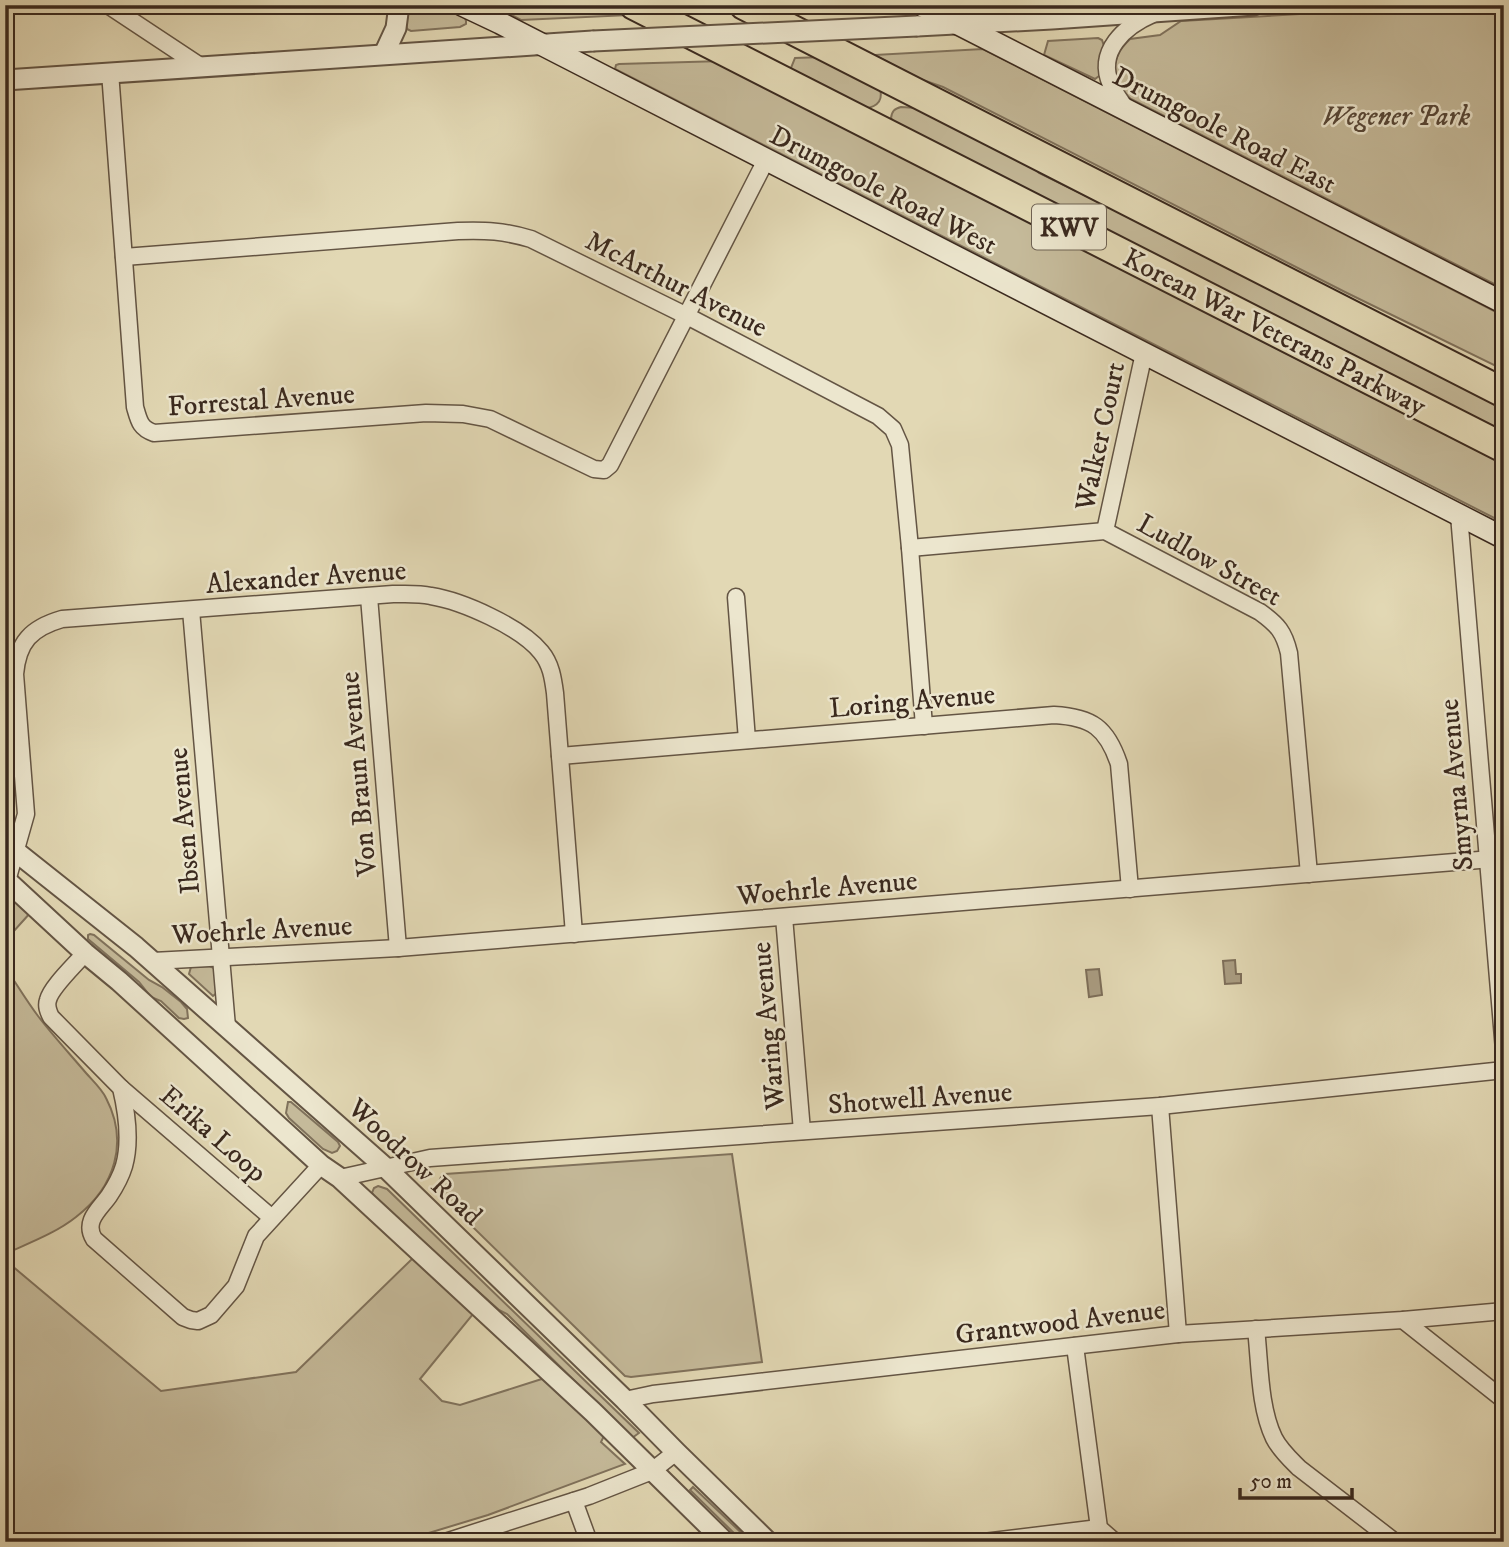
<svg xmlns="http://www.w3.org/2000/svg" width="1509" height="1547" viewBox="0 0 1509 1547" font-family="'IM FELL DW Pica',serif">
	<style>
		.green { fill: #c5ba9a; stroke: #80725c; stroke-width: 2 }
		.water { fill: #a99c81; stroke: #7d6e59; stroke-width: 2 }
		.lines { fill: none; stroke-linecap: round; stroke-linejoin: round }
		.minor-casing { stroke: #645544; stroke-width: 19 }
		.tertiary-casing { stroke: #645544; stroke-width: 23 }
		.secondary-casing { stroke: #3a291e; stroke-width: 24 }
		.motorway-casing { stroke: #3a291e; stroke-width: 32 }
		.minor { stroke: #ece6ce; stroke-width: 16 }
		.tertiary { stroke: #ece6ce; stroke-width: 19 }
		.secondary { stroke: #ece6ce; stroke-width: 21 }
		.motorway { stroke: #e2d8b4; stroke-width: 28 }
		.tertiary-bridge-casing { stroke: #645544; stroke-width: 23; stroke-linecap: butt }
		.tertiary-bridge { stroke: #ece6ce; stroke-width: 19 }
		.labels { text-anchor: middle; stroke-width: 5; stroke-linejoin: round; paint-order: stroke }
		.shield { fill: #ece6ce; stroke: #6f6253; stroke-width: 2 }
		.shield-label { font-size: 26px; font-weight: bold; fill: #3a291e }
		.park-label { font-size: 28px; font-style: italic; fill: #564637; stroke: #ece6ce }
		.street-label { font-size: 28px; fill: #3a291e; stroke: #ece6ce }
	</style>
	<rect width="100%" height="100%" fill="#e2d8b4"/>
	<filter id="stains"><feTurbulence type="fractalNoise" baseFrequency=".00286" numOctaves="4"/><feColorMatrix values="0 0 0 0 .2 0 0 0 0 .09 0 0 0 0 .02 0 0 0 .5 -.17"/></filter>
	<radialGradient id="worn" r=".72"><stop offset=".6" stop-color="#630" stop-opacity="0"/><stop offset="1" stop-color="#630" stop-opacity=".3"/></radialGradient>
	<g class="green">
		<path d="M410,5H441L465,18L466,21V24L460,27L411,31L407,29L406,25Z"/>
		<path d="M493,5H614L631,15L521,20Z"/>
		<path d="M663,5H730L741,10L679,13Z"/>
		<path d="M1452,5H1504V289L1131,99C1117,89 1110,69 1119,53C1121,48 1126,43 1130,39L1160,35L1181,21Z"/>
		<path d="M1098,38L1102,40L1104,46L1100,58L1099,76L1095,79L1044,55L1048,41Z"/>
		<path d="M983,49L1504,316V370L1345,292L943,87L920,79L874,55Z"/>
		<path d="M823,57L880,89C884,104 873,108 861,109L795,74L791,68L795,58Z"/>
		<path d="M723,61L1262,341L1504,464V523L615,69L616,65L619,64Z"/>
		<path d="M901,107L917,108L1032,166L1039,173L1504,401V435L894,123L891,118C892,111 894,109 901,107Z"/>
		<path d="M5,891L31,912L5,941Z"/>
		<path d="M90,934L94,935L149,980L162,987L181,1002L187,1009L188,1018L184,1019L179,1018L161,1001L151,997L139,982L88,939V935Z"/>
		<path d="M209,966L214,968L219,991L213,996L189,974L191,967Z"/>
		<path d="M5,967C16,983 26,1000 38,1016C53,1036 70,1054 86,1073C93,1081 102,1089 106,1098C129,1142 115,1187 76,1217C56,1233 29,1243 5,1254Z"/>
		<path d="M288,1102H291L338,1142L340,1146L337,1151L332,1153L323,1149L289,1118L286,1113Z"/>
		<path d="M732,1154L762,1362L631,1377L625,1376L439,1194L436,1189L441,1177L445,1174Z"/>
		<path d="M378,1186L387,1189L639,1433L632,1438L507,1314L499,1310L378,1202L372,1193L374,1188Z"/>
		<path d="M414,1257L478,1308L420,1379L442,1401L460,1405L545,1378L604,1436L601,1442L625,1464L488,1515L399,1542H5V1260L161,1391L296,1372Z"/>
		<path d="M693,1487L751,1542H743L690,1490Z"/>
	</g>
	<g class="water">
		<path d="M1235,960L1236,974H1241V983L1225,984L1223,961Z"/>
		<path d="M1099,969L1102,995L1089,997L1086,970Z"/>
	</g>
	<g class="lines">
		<g class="minor-casing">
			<g id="minor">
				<path d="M108,5L200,66"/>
				<path d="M110,72L135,407C139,421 140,428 154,433L426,413L463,414L490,419L594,469L604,470L610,465L766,160"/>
				<path d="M1126,109C1121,101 1115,94 1111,85C1096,51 1125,26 1153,14"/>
				<path d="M124,257L458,231C486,230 504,231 531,239L687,316L878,416L893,429L900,445L910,548L924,726"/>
				<path d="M1459,515L1504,1050"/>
				<path d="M1105,531L1144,353"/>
				<path d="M910,548L1105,531L1260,612C1278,625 1284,632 1289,653L1309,874"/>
				<path d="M369,597L398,948"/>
				<path d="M736,597L747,740"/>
				<path d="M191,610L227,1027"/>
				<path d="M560,756L1054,715C1092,717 1107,728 1119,764L1130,889"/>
				<path d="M7,881L26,814L15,674C18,642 31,628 62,619L393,594C405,594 418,593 431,596C462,601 521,627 541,652C551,664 553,678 555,693L574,934"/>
				<path d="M784,917L802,1131"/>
				<path d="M85,953C76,964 51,987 48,1000C46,1006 48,1011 51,1017L121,1088C127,1113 131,1141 124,1166C121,1176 115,1187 109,1196C100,1209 83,1221 94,1239L183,1317L191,1320L198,1321L211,1315L236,1286L256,1236L321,1165"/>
				<path d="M153,961L398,948L1504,858"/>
				<path d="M121,1088L272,1218"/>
				<path d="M1160,1106L1178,1334"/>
				<path d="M340,1178L430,1158L1160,1106L1504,1070"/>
				<path d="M1403,1320L1504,1400"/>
				<path d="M1256,1329C1260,1363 1259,1407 1274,1438C1280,1450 1290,1459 1299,1468L1395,1542"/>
				<path d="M1075,1346L1099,1528L1115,1542"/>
				<path d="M625,1400L653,1394L1178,1334L1403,1320L1504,1311"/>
				<path d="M574,1501L589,1542"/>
				<path d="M445,1542L589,1496L652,1471L676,1452"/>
				<path d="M984,1542L1099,1528"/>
			</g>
		</g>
		<g class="tertiary-casing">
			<g id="tertiary">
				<path d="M917,26L1052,19L1254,5"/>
				<path d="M384,54L396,28L399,5"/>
				<path d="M5,80L593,41"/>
				<path d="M5,843L136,947L386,1168L625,1400L676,1452L768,1542"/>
				<path d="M5,879L85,953L119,981L321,1165L340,1178L593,1412L725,1542"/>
			</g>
		</g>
		<g class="secondary-casing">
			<g id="secondary">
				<path d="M462,5L500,23L1504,538"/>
				<path d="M921,5L1504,303"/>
			</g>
		</g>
		<g class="motorway-casing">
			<g id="motorway">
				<path d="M634,5L1504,448"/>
				<path d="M744,5L1504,393"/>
			</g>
		</g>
		<use href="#minor" class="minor"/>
		<use href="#tertiary" class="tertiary"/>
		<use href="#secondary" class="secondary"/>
		<use href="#motorway" class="motorway"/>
		<g class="tertiary-bridge-casing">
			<path id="tertiary-bridge" d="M593,41L917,26"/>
		</g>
		<use href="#tertiary-bridge" class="tertiary-bridge"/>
	</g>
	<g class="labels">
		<rect class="shield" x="1032" y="204.5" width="74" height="45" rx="5"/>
		<g class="shield-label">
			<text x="1069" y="236">KWV</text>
		</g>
		<g class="park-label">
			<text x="1396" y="125">Wegener Park</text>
		</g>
		<g class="street-label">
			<text transform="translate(1225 129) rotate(27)" y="10">Drumgoole Road East</text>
			<text transform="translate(884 189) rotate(27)" y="10">Drumgoole Road West</text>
			<text transform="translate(677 283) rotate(27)" y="10">McArthur Avenue</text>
			<text transform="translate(1275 331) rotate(27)" y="10">Korean War Veterans Parkway</text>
			<text transform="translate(261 399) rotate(-4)" y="10">Forrestal Avenue</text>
			<text transform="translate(1099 436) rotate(-78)" y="10">Walker Court</text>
			<text transform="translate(1210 559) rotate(29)" y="10">Ludlow Street</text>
			<text transform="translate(306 576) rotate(-4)" y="10">Alexander Avenue</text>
			<text transform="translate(912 700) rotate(-5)" y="10">Loring Avenue</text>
			<text transform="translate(357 774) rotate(-95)" y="10">Von Braun Avenue</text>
			<text transform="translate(1455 785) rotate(-95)" y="10">Smyrna Avenue</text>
			<text transform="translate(183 821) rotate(-95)" y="10">Ibsen Avenue</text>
			<text transform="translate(827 887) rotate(-5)" y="10">Woehrle Avenue</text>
			<text transform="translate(262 929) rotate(-3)" y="10">Woehrle Avenue</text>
			<text transform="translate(767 1026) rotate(-95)" y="10">Waring Avenue</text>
			<text transform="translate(920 1097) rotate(-4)" y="10">Shotwell Avenue</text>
			<text transform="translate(214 1133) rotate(41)" y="10">Erika Loop</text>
			<text transform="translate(416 1161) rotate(43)" y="10">Woodrow Road</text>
			<text transform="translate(1060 1321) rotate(-7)" y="10">Grantwood Avenue</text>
		</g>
	</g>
	<rect width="1509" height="1547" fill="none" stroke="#e2d8b4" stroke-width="28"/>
	<rect x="7" y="7" width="1495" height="1533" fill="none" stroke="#3a291e" stroke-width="3.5"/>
	<rect x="14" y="14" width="1481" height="1519" fill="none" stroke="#3a291e" stroke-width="2"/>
	<path d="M1240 1488v10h112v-10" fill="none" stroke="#3a291e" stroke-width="3.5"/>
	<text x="1250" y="1488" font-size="21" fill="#3a291e" stroke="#ece6ce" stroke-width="5" paint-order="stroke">50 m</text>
	<rect width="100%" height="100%" filter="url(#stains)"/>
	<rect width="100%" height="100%" fill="url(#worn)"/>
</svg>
